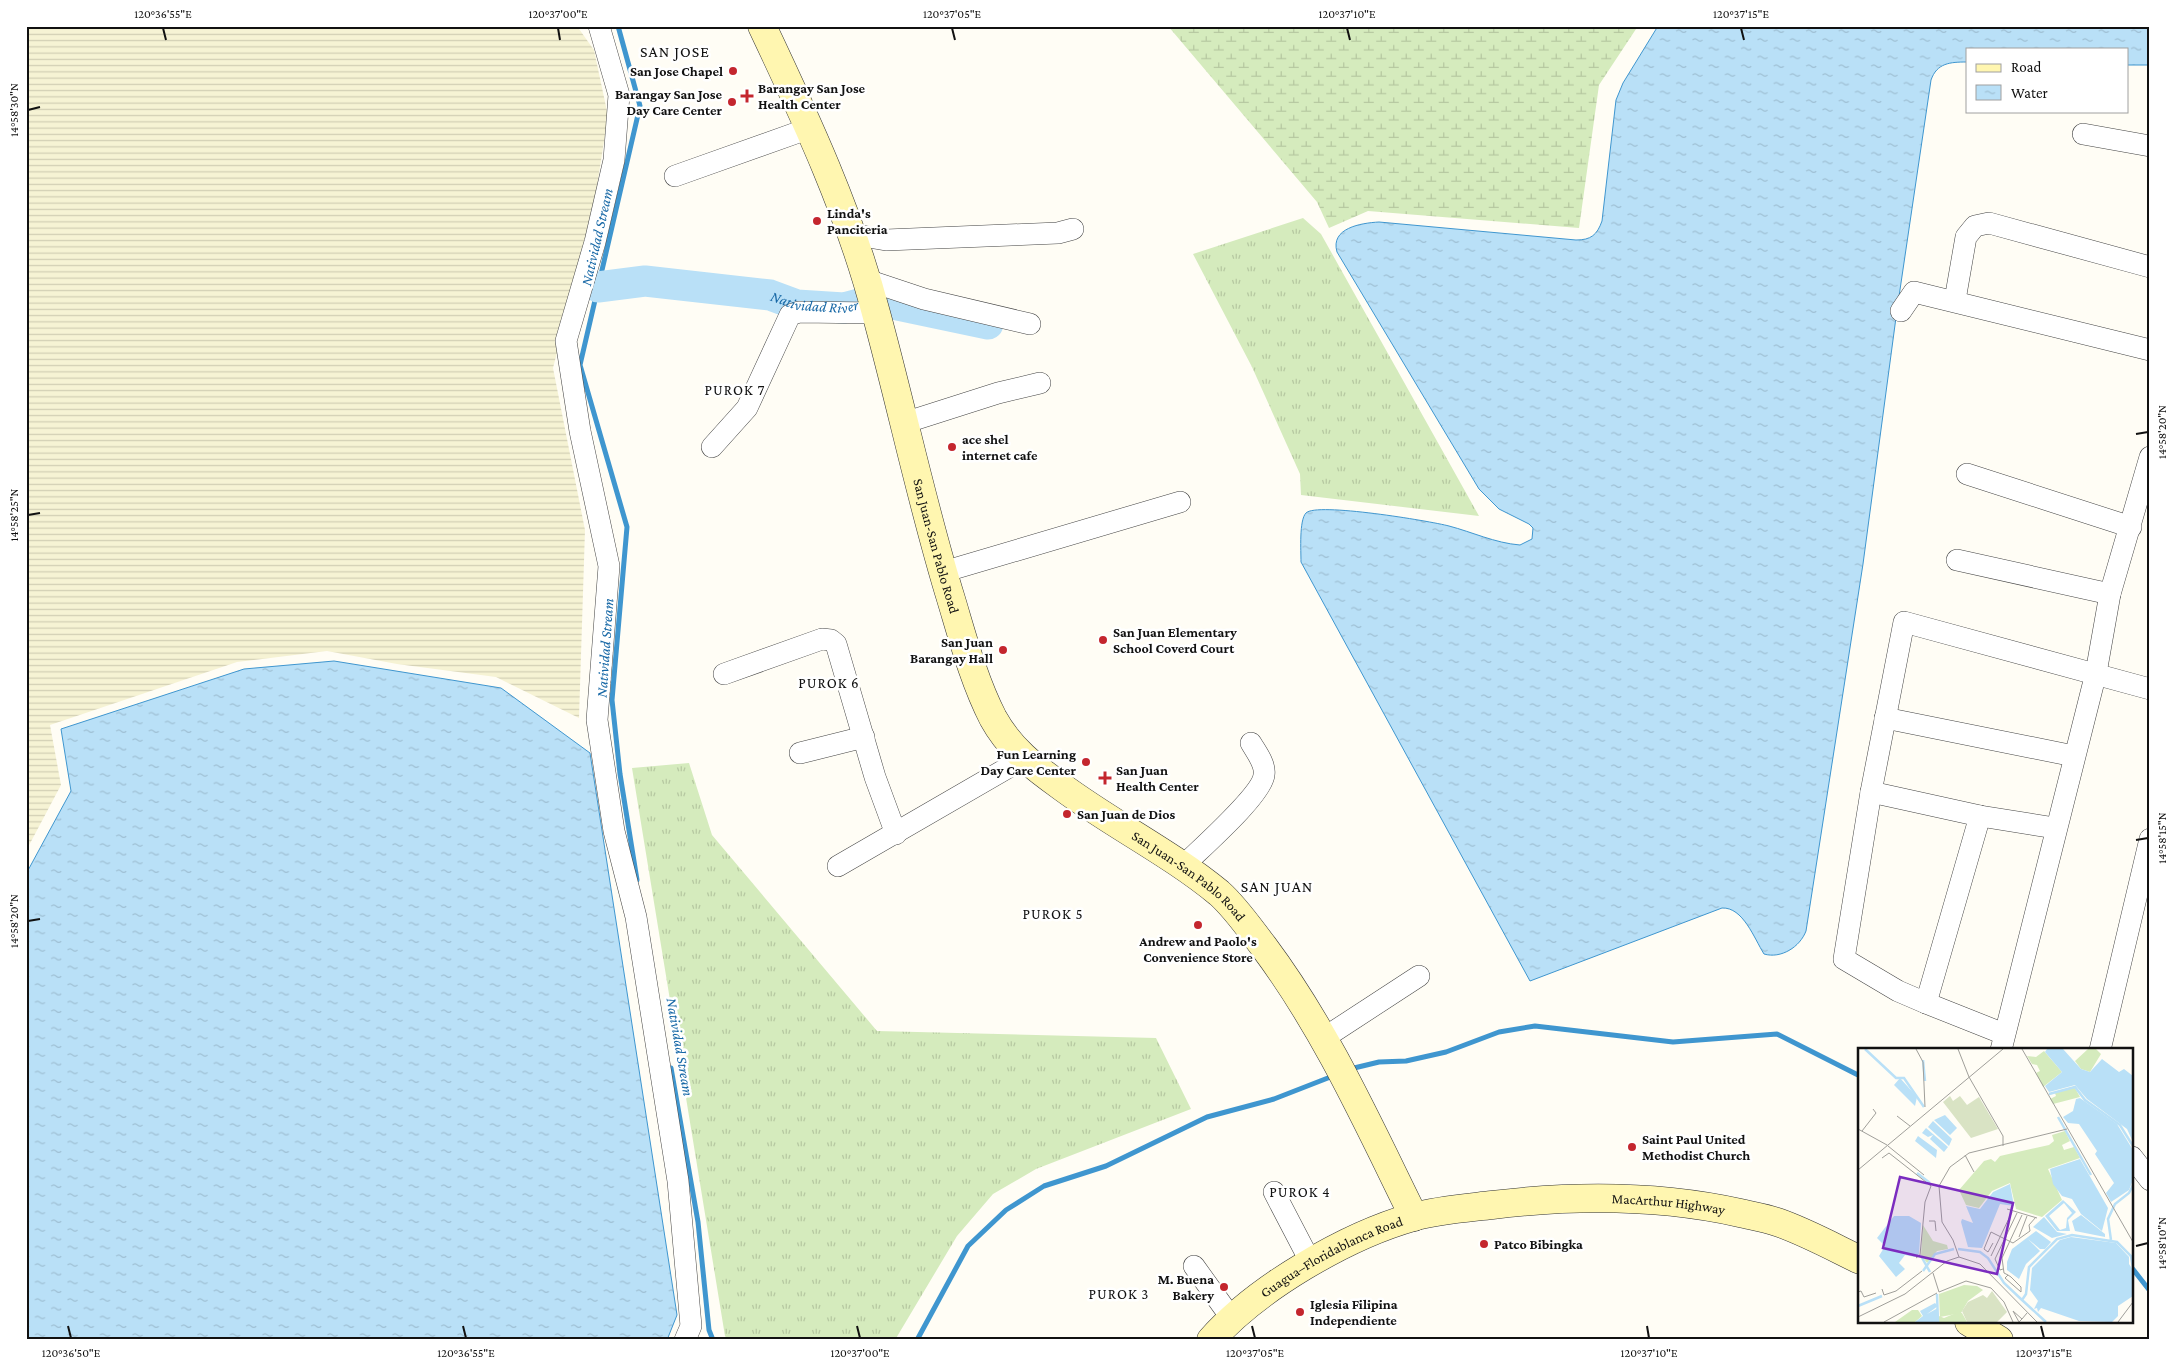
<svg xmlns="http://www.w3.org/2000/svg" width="2176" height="1366" viewBox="0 0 2176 1366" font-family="'Crimson Pro',serif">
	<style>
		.farmland { fill: url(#farmland-rules) }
		.grass { fill: url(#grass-tufts) }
		.wetland { fill: url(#wetland-marsh) }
		.water { fill: url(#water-ripples); stroke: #3f96cf }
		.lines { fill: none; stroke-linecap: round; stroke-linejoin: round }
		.stream { stroke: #3f96cf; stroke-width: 5 }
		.river { stroke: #b9e0f7; stroke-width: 31 }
		.street-casing { stroke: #444; stroke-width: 22 }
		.secondary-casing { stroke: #333; stroke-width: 29 }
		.street { stroke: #fff; stroke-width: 21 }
		.secondary { stroke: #fff6b0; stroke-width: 28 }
		.ticks { fill: none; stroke: #111; stroke-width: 2 }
		.poi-dot { fill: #c4262e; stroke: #fff; stroke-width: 2 }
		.labels { text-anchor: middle; stroke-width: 5; stroke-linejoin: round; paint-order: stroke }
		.poi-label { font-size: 14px; font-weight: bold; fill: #111; stroke: #fff; text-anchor: start }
		.street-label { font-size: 14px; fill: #111; stroke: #fff }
		.water-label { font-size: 15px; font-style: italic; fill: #1768a6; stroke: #fff }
		.neighbourhood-label { font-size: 15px; letter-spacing: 1px; fill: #111; stroke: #fff }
		.quarter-label { font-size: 16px; letter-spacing: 1px; fill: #111; stroke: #fff }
		.inset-river { fill: none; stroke: #b9e0f7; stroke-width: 2.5 }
		.inset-road { fill: none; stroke: #a09f9a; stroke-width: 1 }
		.view { fill: #7b2cbf; fill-opacity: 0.15; stroke: #7b2cbf; stroke-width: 2.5 }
		.inset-edge { fill: none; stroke: #111; stroke-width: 2.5 }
		.neatline { fill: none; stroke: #111; stroke-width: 2 }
		.ticks-label { font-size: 12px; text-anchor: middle; fill: #111 }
	</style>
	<defs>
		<pattern id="farmland-rules" width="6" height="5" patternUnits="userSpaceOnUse" patternTransform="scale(1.25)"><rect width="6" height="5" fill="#f6f3d4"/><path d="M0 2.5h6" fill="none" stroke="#d2cfb5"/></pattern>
		<pattern id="grass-tufts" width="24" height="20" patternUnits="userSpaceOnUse" patternTransform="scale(1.25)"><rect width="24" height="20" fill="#d5ebbd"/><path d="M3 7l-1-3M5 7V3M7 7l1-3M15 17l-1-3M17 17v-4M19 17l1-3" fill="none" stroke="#b6c8a1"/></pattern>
		<pattern id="wetland-marsh" width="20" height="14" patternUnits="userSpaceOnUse" patternTransform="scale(1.25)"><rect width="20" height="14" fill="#d5ebbd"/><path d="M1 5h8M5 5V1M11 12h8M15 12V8" fill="none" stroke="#b6c8a1"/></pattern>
		<pattern id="water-ripples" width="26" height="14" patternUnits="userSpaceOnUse" patternTransform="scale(1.25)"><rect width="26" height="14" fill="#b9e0f7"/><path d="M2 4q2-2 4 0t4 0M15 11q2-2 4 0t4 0" fill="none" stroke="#9ebfd3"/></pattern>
	</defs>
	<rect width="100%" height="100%" fill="#fffdf5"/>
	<path class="farmland" d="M26,26H577L594,50L608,116L591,224L553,368L585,530L579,718L496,677L397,664L327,651L237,662L50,725L61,785L26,851Z"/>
	<g class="grass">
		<path d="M1303,218L1321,234L1479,516L1301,495L1300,474L1252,367L1193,254Z"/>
		<path d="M689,763L712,835L877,1031L1156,1038L1191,1109L1036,1169L993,1194L957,1236L895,1340H728L725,1336L632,768Z"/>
	</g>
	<path class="wetland" d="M1168,26H1638L1599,85L1579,228L1368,211L1329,228L1317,202Z"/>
	<g class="water">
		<path d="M1658,26H2150V65H2127V49H1967V62C1950,62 1937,63 1931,80L1897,310L1863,564L1806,931C1800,947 1781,959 1764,954C1754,938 1743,907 1722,908L1530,981L1301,562C1301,551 1299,520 1306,513C1316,502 1430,521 1449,526C1472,532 1495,543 1520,545L1532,539L1533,528L1529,524L1499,509L1479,489L1337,252C1330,228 1361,223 1379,222L1576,240C1591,240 1597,235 1602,221L1616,100L1623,83Z"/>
		<path d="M334,661L501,688L590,753L677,1315L667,1340H27L26,874L71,791L61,729L244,669Z"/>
	</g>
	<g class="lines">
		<g class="stream">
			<path d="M618,26L640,106L580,365L627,527L612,700L620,774L637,880"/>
			<path d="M671,1068L698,1222L709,1330L713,1340"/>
			<path d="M1350,1069L1379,1062L1406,1061L1446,1052L1499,1032L1535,1026L1673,1042L1777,1034L1860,1076"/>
			<path d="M2132,1268L2150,1291"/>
			<path d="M917,1340L968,1246L1006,1210L1044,1186L1106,1166L1207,1117L1274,1099L1333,1076"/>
		</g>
		<path class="river" id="s1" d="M598,287L645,281L770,295L797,305L844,308L874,300L988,324"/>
		<g class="street-casing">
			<g id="street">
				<path d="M599,26L619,95L614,160L595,242L566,341L580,431L609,566L597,720L614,831L636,917L678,1181L691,1326L685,1340"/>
				<path d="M2083,134L2150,146"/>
				<path d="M675,176L810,128"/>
				<path d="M851,234L886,240L1058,233L1073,229"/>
				<path d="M867,280L924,299L1030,324"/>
				<path d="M1955,300L1966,237L1975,226L1989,223L2150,267"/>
				<path d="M1901,311L1914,292L2150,350"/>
				<path d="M904,423L998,393L1040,383"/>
				<path d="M712,447L747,408L790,315L799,312L876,313"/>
				<path d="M1967,474L2131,527"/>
				<path d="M1957,560L2110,594"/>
				<path d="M943,572L1180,502"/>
				<path d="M724,674L822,639L831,640L836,644L875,777L896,834"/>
				<path d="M1885,718L2074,756"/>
				<path d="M800,753L864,737"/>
				<path d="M1871,792L1980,816L2055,828"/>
				<path d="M1980,816L1926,1003L1898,991L1844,959L1871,792L1904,622L2150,689"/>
				<path d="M838,866L1023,759"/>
				<path d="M1183,866C1200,849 1262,795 1264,775C1266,764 1256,752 1251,743"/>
				<path d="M1926,1003L2004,1034"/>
				<path d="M1324,1038L1419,976"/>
				<path d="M2001,1050L2096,673L2110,594L2150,457"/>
				<path d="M2100,1050L2150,839"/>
				<path d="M2132,1157L2150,1180"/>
				<path d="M1274,1192L1311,1263"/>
				<path d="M1194,1266L1232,1319"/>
			</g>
		</g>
		<g class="secondary-casing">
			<g id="secondary">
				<path id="s2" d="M762,26C806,119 850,213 876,313C902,408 922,505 951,599C963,639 974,681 993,718C1010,749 1034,767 1062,787C1112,824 1172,854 1219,893C1236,908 1250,929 1264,947C1326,1030 1368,1124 1414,1217"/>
				<path d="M1969,1322L1999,1340"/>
				<path id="s3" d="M1211,1340C1257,1288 1346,1236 1413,1217C1438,1210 1466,1208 1492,1205C1575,1195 1659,1195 1740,1213C1753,1216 1766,1218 1777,1222C1806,1232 1833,1247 1860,1260"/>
			</g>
		</g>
		<use href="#street" class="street"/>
		<use href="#secondary" class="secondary"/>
	</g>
	<path class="ticks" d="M163,28L166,40M558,28L560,40M952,28L955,40M1347,28L1350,40M1741,28L1744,40M28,110L40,107M2136,434L2148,432M28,515L40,513M2136,840L2148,838M28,921L40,919M2136,1246L2148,1243M68,1326L71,1338M463,1326L466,1338M857,1326L860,1338M1252,1326L1255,1338M1647,1326L1649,1338M2041,1326L2044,1338"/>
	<g class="poi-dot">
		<circle cx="733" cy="71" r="5"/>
		<path d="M744.5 88.5h5v5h5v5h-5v5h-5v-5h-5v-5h5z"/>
		<circle cx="732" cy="102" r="5"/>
		<circle cx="817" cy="221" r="5"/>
		<circle cx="952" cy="447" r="5"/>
		<circle cx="1103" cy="640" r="5"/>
		<circle cx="1003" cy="650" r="5"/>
		<circle cx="1086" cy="762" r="5"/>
		<path d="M1102.5 770.5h5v5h5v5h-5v5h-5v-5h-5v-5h5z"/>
		<circle cx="1067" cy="814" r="5"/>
		<circle cx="1198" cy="925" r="5"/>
		<circle cx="1632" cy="1147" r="5"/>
		<circle cx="1484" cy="1244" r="5"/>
		<circle cx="1224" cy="1287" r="5"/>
		<circle cx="1300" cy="1312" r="5"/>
	</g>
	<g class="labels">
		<g class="poi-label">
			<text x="723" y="76" text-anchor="end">San Jose Chapel</text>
			<text x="758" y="93">Barangay San Jose<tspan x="758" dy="16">Health Center</tspan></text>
			<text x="722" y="99" text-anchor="end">Barangay San Jose<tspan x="722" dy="16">Day Care Center</tspan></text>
			<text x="827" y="218">Linda's<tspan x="827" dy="16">Panciteria</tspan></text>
			<text x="962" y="444">ace shel<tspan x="962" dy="16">internet cafe</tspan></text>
			<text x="1113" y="637">San Juan Elementary<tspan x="1113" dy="16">School Coverd Court</tspan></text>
			<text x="993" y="647" text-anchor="end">San Juan<tspan x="993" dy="16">Barangay Hall</tspan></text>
			<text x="1076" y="759" text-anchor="end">Fun Learning<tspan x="1076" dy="16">Day Care Center</tspan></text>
			<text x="1116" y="775">San Juan<tspan x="1116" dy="16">Health Center</tspan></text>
			<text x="1077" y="819">San Juan de Dios</text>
			<text x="1198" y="946" text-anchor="middle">Andrew and Paolo's<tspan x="1198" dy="16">Convenience Store</tspan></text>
			<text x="1642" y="1144">Saint Paul United<tspan x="1642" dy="16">Methodist Church</tspan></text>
			<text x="1494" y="1249">Patco Bibingka</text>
			<text x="1214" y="1284" text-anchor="end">M. Buena<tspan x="1214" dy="16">Bakery</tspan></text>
			<text x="1310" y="1309">Iglesia Filipina<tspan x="1310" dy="16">Independiente</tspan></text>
		</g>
		<g class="street-label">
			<text dy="5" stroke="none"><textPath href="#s2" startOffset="550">San Juan-San Pablo Road</textPath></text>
			<text dy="5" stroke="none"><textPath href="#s2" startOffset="985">San Juan-San Pablo Road</textPath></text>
			<text dy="5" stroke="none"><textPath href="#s3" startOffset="496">MacArthur Highway</textPath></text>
			<text dy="5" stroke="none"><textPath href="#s3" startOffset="148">Guagua–Floridablanca Road</textPath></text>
		</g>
		<g class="water-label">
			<text transform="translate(597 237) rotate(-77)" y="5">Natividad Stream</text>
			<text dy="5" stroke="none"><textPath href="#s1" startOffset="219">Natividad River</textPath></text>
			<text transform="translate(605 648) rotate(-86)" y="5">Natividad Stream</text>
			<text transform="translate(680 1047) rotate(80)" y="5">Natividad Stream</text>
		</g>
		<g class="neighbourhood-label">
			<text x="735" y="395">PUROK 7</text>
			<text x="829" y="688">PUROK 6</text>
			<text x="1053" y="919">PUROK 5</text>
			<text x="1300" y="1197">PUROK 4</text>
			<text x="1119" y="1299">PUROK 3</text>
		</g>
		<g class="quarter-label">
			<text x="675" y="57">SAN JOSE</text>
			<text x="1277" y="892">SAN JUAN</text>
		</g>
	</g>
	<g transform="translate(1858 1048)">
		<rect width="275" height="275" fill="#fffdf5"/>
		<path d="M65,177L75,193L89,197L90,201L79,203L69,215L63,207ZM106,237L119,238L125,242L110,253L103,265L82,269L81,246Z" fill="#d5ebbd"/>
		<path d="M230,1H238L243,6L232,24L223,21L217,13ZM186,3L204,24L185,39L178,25L182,23L179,17L174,16L169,8L178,9ZM213,39L217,40L222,49L195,56L192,51L198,48L197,45ZM207,83L212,93L204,97L206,102L216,99L222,110L190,121L204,152L184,169L158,161L152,135L134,143L121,160L108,157L101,142L126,113L133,111L137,114L142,108L191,97L196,93L194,87ZM54,262H60L64,268L57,274H37ZM98,265H104L109,274H81V268L86,270Z" fill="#d5ebbd"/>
		<path d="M92,48L95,53L102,48L109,57L121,49L140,81L113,90L85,54ZM134,243L149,264L139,274H109L104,263L110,254L125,247L129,250Z" fill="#d9e3c4"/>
		<path d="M189,1H205L223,21L232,24L244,11L261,24L266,21L275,28V94L269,81L229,51L217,37L191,44L187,38L204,24L187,4ZM42,30L59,49L57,58L36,37ZM222,50L259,76L275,102V132L271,142L253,154L248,145L256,135L237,106L239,103L221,76L210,75L205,69L215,63L218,51ZM87,67L99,80L92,87L76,72ZM75,73L94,91L91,98L70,79ZM68,80L90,99L86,104L72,91L75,87L70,89L64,85ZM60,88L79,102L78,110L57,93ZM222,111L250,160L244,183L223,166L214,151L204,148L195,136L192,121ZM152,136L156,158L142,156L124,200L110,199L103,174L104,171L115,175L108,158L122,161L135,144ZM205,152L218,164L210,172L212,183H199L187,168ZM206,155L214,165L209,170L208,180L202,182L191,168ZM223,167L247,186V189L217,183L214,173ZM36,168H51L63,175L61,206L57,209L47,207L41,215L47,221L38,229L21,208L27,198L19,190ZM186,169L199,184L209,186L194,190L175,179ZM178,183L193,194L187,201H182L170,191L182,203L168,216L161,231L149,222V214L154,201ZM213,189L258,195L271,209V216L275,222V248L260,258V268L254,274L221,273L183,260L180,264L179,260L176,261L180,253L172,242L174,220L202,192ZM77,255L80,258L69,266L80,260L79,274H57L65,268L62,263Z" fill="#b9e0f7" fill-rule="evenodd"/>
		<path class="inset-river" d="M7,1L38,30H46L66,59M65,12L67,33M191,46L217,39L227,52L262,77L275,98M200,69L233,127M59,125L72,135M253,192L250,171L257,156L271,145L275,137M100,201L122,204L130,210L146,235L164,252M63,208L72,224M65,223L77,206L96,201M79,246L80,274M0,258L24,248M188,274L164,252L168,246L171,219L199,191L214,187L259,194L273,208L275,220"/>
		<path class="inset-road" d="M58,1L65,14L67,59M100,1L111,29L145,88V98M164,1L275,194M39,68L52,78M0,81L29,97M4,83L18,65L15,61M30,98L66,127M107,107L116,124M24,110L31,105L73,138L67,154L62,207L58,210M0,122L145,1M149,161L179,170M71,173H77L78,183M161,189L169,168M135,195L130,204L126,201L133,184L155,195L172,183L171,177L178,169M133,208L154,164M101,209L95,192L84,174L81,138L92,119L111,105L209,81M145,221L142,222L137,211L159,165M75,225L81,244L108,233L133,240L146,254L155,274M150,227L147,230L163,244V239L153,229L150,227L146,225L144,210L164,167M24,241L26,247L38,243L64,223M0,244L3,243L6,249L18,245M0,269L47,246L89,213L101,209L122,216L179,274M164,271L155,263L161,274L164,271L169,265M26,274L79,245M260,274L275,254"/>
		<path class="view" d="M42,129L155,155L139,226L25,200Z"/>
		<rect width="275" height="275" class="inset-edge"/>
	</g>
	<rect width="2176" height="1366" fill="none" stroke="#ffffff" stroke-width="55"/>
	<rect x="1966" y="48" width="162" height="65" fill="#ffffff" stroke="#a0a0a0"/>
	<rect x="1976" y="64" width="25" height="8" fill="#fff6b0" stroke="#a0a0a0"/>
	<text x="2011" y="72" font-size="15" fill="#111111">Road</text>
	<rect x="1976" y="85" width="25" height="15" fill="url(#water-ripples)" stroke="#a0a0a0"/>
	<text x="2011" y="98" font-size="15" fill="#111111">Water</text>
	<rect x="28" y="28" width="2120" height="1310" class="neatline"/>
	<g class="ticks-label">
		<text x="163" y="18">120°36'55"E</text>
		<text x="558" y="18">120°37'00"E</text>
		<text x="952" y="18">120°37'05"E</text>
		<text x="1347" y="18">120°37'10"E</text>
		<text x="1741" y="18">120°37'15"E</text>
		<text transform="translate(14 110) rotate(-90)" y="4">14°58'30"N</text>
		<text transform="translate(2162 432) rotate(-90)" y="4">14°58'20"N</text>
		<text transform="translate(14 515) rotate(-90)" y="4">14°58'25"N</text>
		<text transform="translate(2162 838) rotate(-90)" y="4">14°58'15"N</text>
		<text transform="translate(14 921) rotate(-90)" y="4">14°58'20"N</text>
		<text transform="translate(2162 1243) rotate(-90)" y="4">14°58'10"N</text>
		<text x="71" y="1357">120°36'50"E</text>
		<text x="466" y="1357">120°36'55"E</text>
		<text x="860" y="1357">120°37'00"E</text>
		<text x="1255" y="1357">120°37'05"E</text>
		<text x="1649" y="1357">120°37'10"E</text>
		<text x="2044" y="1357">120°37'15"E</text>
	</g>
</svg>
